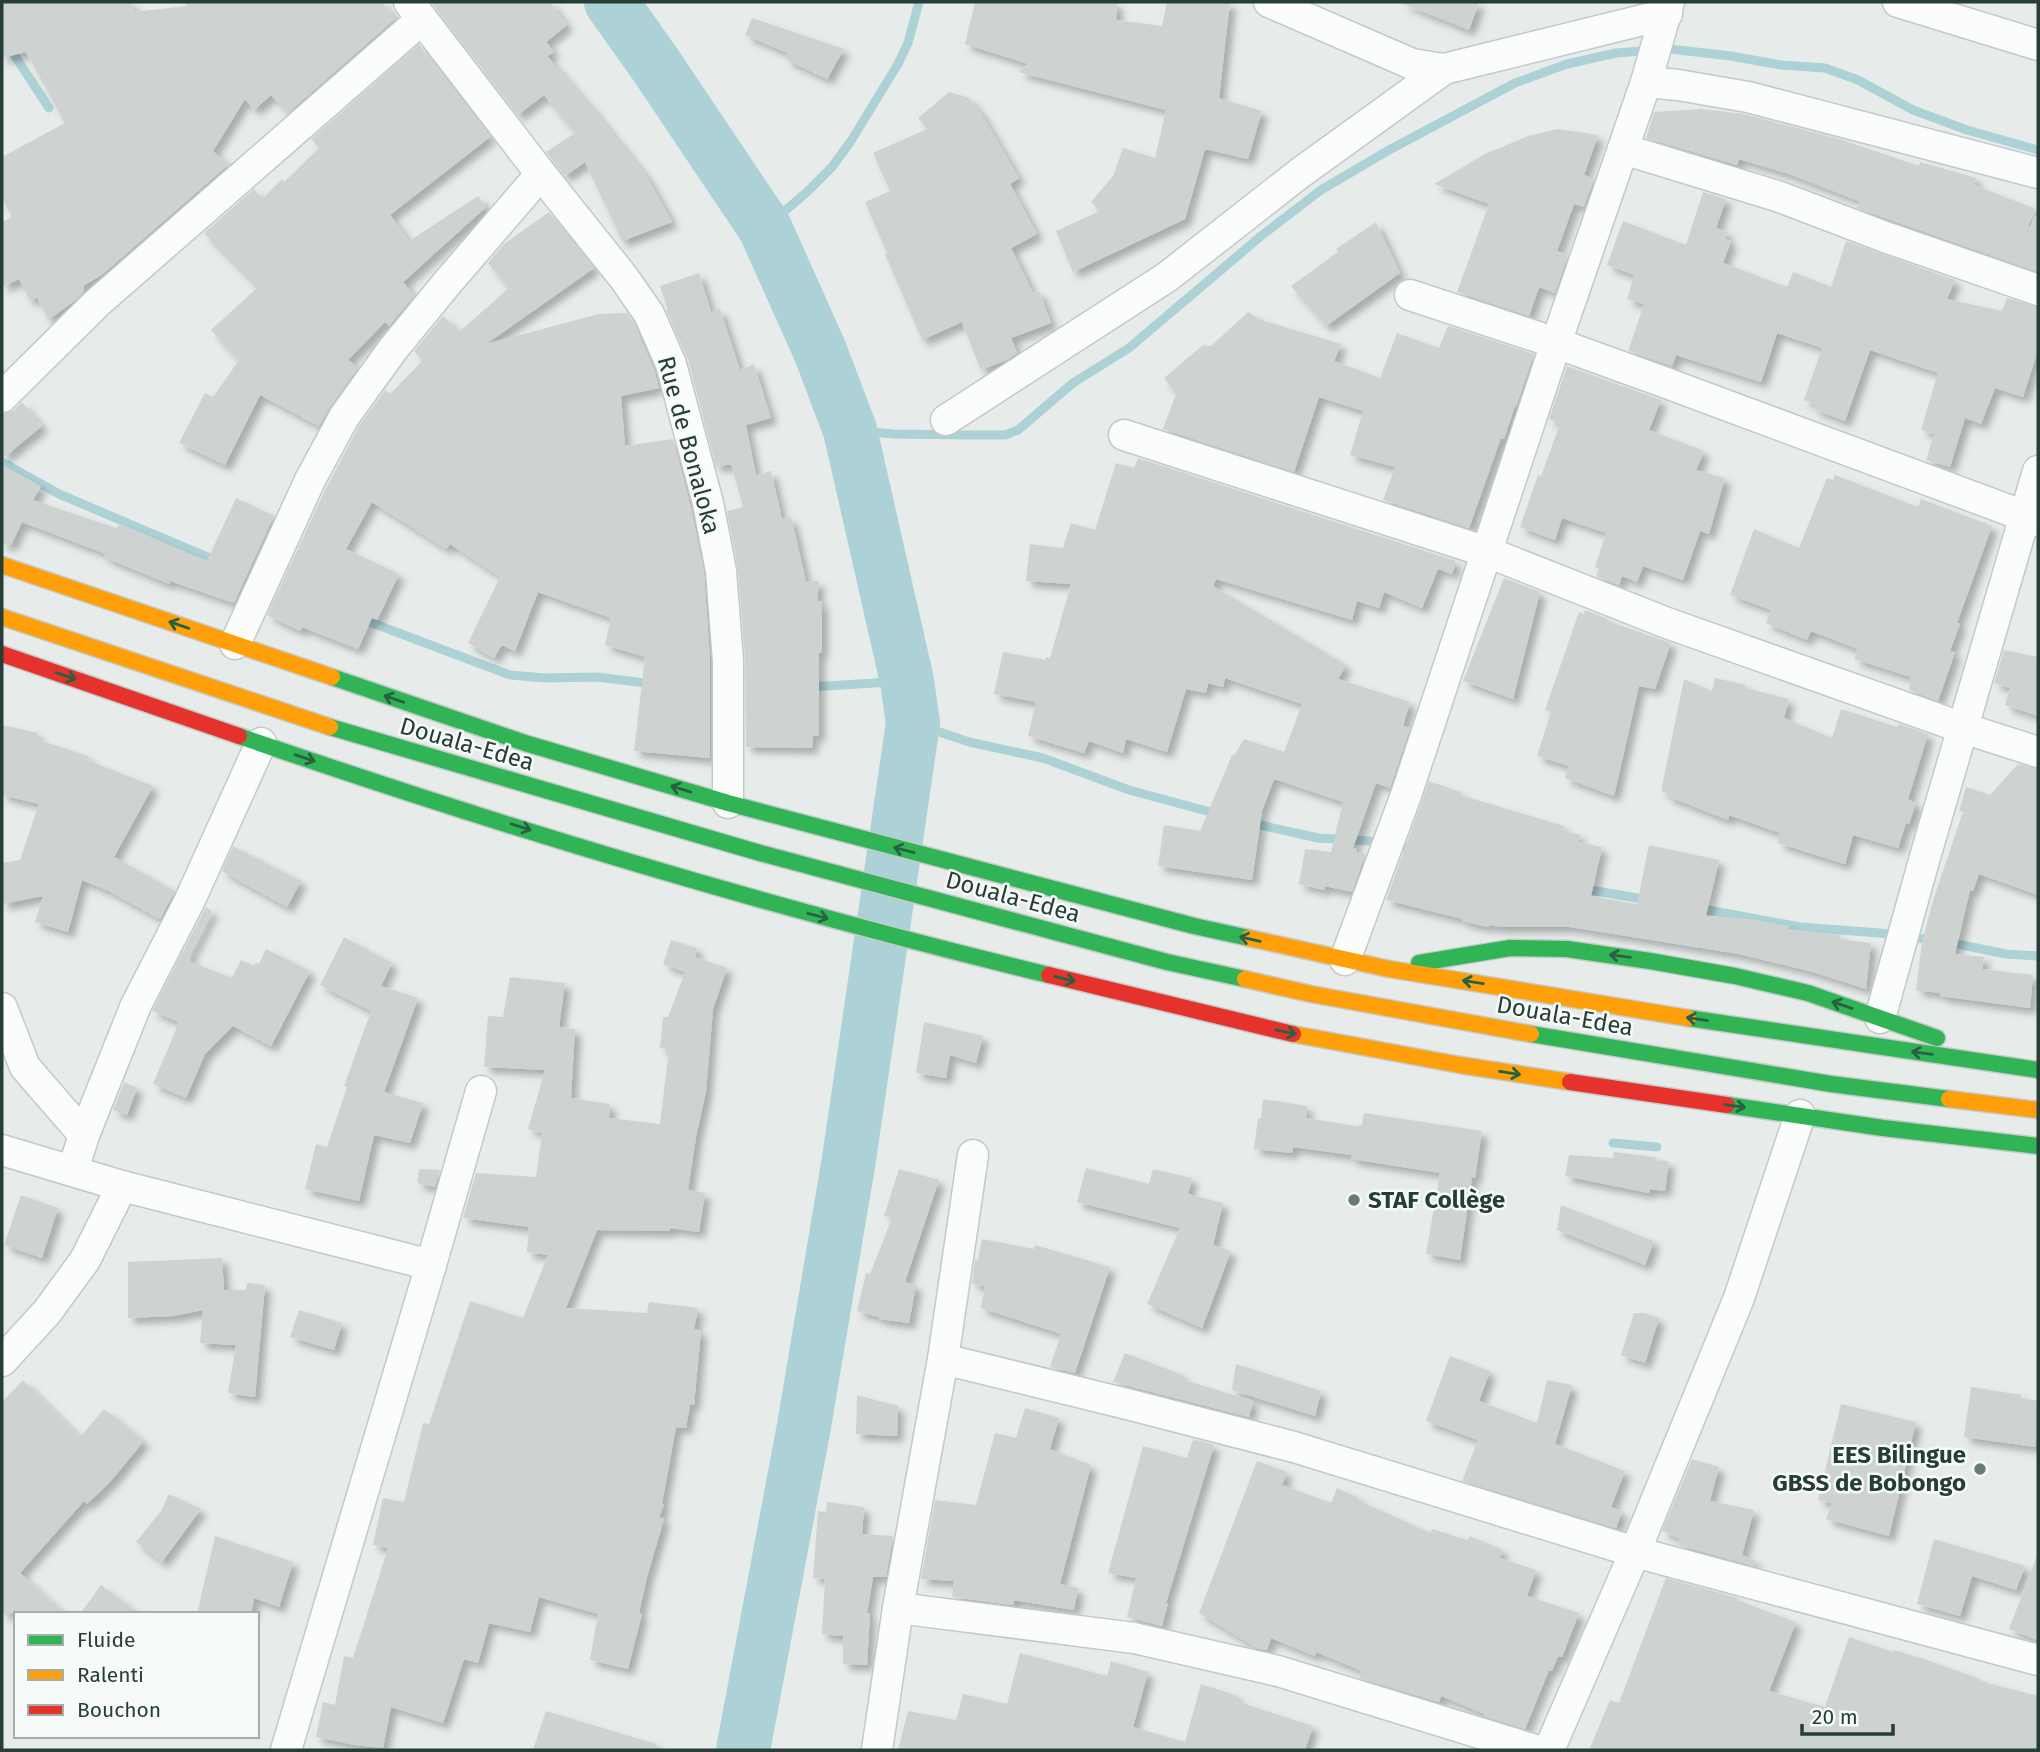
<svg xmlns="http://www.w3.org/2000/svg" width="2040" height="1752" viewBox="0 0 2040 1752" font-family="'Fira Sans',sans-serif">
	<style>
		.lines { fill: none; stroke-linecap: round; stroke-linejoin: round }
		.stream { stroke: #acd1d6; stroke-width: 9 }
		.river { stroke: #acd1d6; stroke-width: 54 }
		.building { fill: #ced3d1; filter: url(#shadow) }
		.street-casing { stroke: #c4c9c7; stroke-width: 33 }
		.fast-casing { stroke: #c3cac8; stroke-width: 19 }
		.slow-casing { stroke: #c3cac8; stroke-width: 19 }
		.jam-casing { stroke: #c3cac8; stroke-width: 19 }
		.street { stroke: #fbfcfc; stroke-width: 30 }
		.fast { stroke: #30b455; stroke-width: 16 }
		.slow { stroke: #ff9f0a; stroke-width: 16 }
		.jam { stroke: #e5322d; stroke-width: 16 }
		.oneway { stroke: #296140 }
		.poi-dot { fill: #6a7b76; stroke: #f6faf8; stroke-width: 2.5 }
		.labels { text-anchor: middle; stroke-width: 5; stroke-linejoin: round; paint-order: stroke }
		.street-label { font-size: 24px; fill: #263e37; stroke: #f6faf8 }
		.poi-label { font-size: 24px; font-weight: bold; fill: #263e37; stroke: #f6faf8; text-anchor: start }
	</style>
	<defs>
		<filter id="shadow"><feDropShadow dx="6" dy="6" stdDeviation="3.5" flood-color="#0004"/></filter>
	</defs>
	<rect width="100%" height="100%" fill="#e7ecea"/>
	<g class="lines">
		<g class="stream">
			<path d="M2,36L49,108"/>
			<path d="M765,228L807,192L832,167L851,141L898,64L908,43L919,2"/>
			<path d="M850,430L894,434L964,435H1005L1018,430L1073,383L1129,348L1261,236L1321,190L1389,150L1515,83L1567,64L1616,53L1670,49L1731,56L1781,65L1825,68L1858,80L1913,110L1967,130L2038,150"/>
			<path d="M2,462L59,494L219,562"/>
			<path d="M359,618L510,675L545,678L597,677L653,684"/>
			<path d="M810,687L907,681"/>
			<path d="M913,723L969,742L1043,758L1129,790L1218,814"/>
			<path d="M1251,823L1318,838L1369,841L1396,845L1416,851"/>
			<path d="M1584,889L1649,900"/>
			<path d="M1697,908L1800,927L1880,933L1933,940"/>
			<path d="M1947,942L2006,954L2038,956"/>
			<path d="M1613,1143L1657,1147"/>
		</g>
		<path class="river" d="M611,2L655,64L765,228L820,351L850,430L907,681L913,723L849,1159L804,1426L743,1750"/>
	</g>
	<g class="building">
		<path d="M2,2H132L134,12L186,6L185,2H382L395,19L288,113L271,95L254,110L245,99L213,151L228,165L103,274L83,286L84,291L77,299L48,320L37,297L30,301L19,279L2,287V222L12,217L2,197V157L65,123L26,52L2,58Z"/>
		<path d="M431,2H550L567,25L546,42L554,52L547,56L592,108L647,177L672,222L622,241L585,162L565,176L546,152L575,133L544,95L518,115Z"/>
		<path d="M975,2H1117L1116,20L1162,26L1167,2H1230L1219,98L1262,111L1248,159L1205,149L1185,219L1073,272L1056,231L1100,211L1091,202L1113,176L1123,148L1155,158L1166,110L1018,72L1028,64L965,44Z"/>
		<path d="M1401,2H1479L1469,30L1401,3Z"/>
		<path d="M752,18L844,49L827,79L785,59L788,53L745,35Z"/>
		<path d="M419,44L490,137L390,215L409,241L478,196L486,207L403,282L414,296L389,326L385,322L348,360L358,368L330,407L319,426L260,395L225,465L179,443L205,393L213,397L239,360L211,330L258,287L204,233L254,189L262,199L282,179L284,182L319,148L311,139Z"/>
		<path d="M949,92L969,98L979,110L1019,178L1010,184L1037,234L1011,248L1033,293L1039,291L1051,323L1011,338L1017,353L1007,360L981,370L962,322L922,340L885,254L887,253L865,202L890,191L873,153L927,129L918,118Z"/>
		<path d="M1702,109L1744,114L1839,139L1919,166L1920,162L1976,178L1974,185L2036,209L2028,226L2030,227L2034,216L2038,217V272L1857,208L1859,201L1786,173L1739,159L1737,165L1646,138L1654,112Z"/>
		<path d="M1558,129L1598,135L1584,175L1594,179L1584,207L1574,204L1557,251L1568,255L1555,293L1539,287L1529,316L1457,292L1489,204L1434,184L1485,154L1528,136Z"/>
		<path d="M1703,192L1726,199L1716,228L1728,232L1725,239L1731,241L1723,263L1787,287L1793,272L1831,287L1846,241L1955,280L1947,299L2002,311L2007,298L2038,307V350L2023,397L1995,388L1981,424L1965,418L1950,467L1926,460L1934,434L1921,430L1938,373L1870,350L1845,421L1814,409L1816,405L1804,400L1822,348L1777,333L1761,382L1676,355L1672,366L1628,351L1644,304L1627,299L1634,275L1607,265L1623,221L1686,245Z"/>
		<path d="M549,212L594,268L486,344L599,314L627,313L634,323L654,370L659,388L621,396L625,446L673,439L691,508L704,573L710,662V758L634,751L645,657L605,645L611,618L538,592L515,651L502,645L494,658L468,643L500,577L450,544L446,549L372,502L346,549L399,574L377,620L372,618L358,649L302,627L300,631L267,615L326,488L359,426L385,390L390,394L423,360L414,351L443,316L459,332L509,288L488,263L504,244Z"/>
		<path d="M1376,222L1400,273L1326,326L1291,286L1338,252L1336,249Z"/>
		<path d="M699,273L711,312L720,309L740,370L754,364L771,418L746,425L756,475L771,471L782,519L791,517L806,581H819L817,602L822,601V653H819V736L813,735L812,748L746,747L745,660L738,570L727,511L743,507L731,464L716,467L688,359L666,310H668L660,286Z"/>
		<path d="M1248,312L1261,320L1341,344L1334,361L1380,378L1397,333L1439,348L1448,326L1534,354L1516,407L1515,406L1504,439L1501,438L1469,528L1383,500L1395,467L1350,455L1363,411L1319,397L1294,472L1163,429L1176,394L1164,378L1203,345L1211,346Z"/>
		<path d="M1567,366L1661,400L1649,430L1704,451L1696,470L1725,478L1709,534L1700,531L1683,580L1643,566L1637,582L1622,576L1619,585L1596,576L1599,569L1595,567L1606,533L1562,518L1555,540L1520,527L1538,475L1541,476L1560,424L1549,419Z"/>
		<path d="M22,402L42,426L2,459V415L14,410Z"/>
		<path d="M1138,458L1456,561L1452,574L1438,569L1422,608L1384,592L1379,608L1357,601L1352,620L1216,579L1213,586L1346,665L1338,679L1410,702L1403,726L1410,728L1390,788L1376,783L1353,848L1357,849L1356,852L1365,854L1352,892L1325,886L1324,890L1299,884L1305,849L1331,852L1343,802L1274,779L1262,811L1252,880L1158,866L1164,825L1200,831L1232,755L1234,756L1244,739L1284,752L1302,704L1225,678L1223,687L1208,683L1206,693L1186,689L1167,752L1126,739L1123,753L1089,741L1084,753L1028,736L1036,702L994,694L1003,652L1046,660V657L1050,658L1071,584L1026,581L1030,544L1063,548L1071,523L1095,530L1116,463L1134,468Z"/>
		<path d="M2,465L41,486L33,500L116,528L121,524L207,561L236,498L274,516L234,603L170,581L169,584L104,557L106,554L22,522L11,545L2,544Z"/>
		<path d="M1835,475L1918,507L1921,499L1992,526L1957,623L1960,624L1950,651L1955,652L1938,701L1909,690L1911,677L1854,659L1858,649L1811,631L1807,640L1766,623L1771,610L1730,595L1754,529L1799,548L1827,478L1833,480Z"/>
		<path d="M1504,578L1540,592L1513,699L1463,681Z"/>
		<path d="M1585,610L1608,619L1607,621L1671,643L1655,689L1639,686L1614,796L1565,778L1569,766L1537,756L1551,712L1545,710L1579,612L1584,614Z"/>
		<path d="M2004,650L2038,657V716L2005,705L2010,688L1994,683Z"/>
		<path d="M1715,678L1746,685L1745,688L1789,699L1784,718L1832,738L1841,709L1897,727L1899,724L1928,734L1908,799L1916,803L1909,824L1906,823L1898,848L1853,835L1845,864L1778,843L1780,833L1729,815L1728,820L1667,796V793L1661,791L1684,679L1712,691Z"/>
		<path d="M2,725L38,733L36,739L88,756L87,760L153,786L114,857L175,891L160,919L109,891L82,880L68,932L35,922L43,896L2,904V863L20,860L39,804L2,795Z"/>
		<path d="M2018,764L2038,769V895L1979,874L1973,891L1970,890L1955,954L1984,957L1982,969L2033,975L2030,1008L1940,996V993L1916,990L1922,942L1934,897L1963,812L1959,811L1966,787L1990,795Z"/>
		<path d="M1429,781L1461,792L1460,795L1564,826L1563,830L1580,835L1578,842L1602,847L1591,896L1637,904L1649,845L1719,860L1706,916L1751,919L1789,926L1788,929L1841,935L1840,939L1871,943L1866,989L1813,972L1739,954L1570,927H1502L1489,925L1488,927L1462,921L1463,919L1386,900Z"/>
		<path d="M233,846L301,881L287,907L222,871Z"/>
		<path d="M206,907L212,911L189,956H191L189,961L232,978L241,960L254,966L256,963L259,964L266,949L310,971L271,1046L233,1026L205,1054L186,1098L153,1084L179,1022L152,1011Z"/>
		<path d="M344,937L392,963L381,986L418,998L384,1092L423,1103L410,1143L374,1135L359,1201L305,1189L316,1144L327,1147L347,1087L344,1086L371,1011L320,985Z"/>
		<path d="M671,940L697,948L695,957L727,968L713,1009L706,1091L696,1137L688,1190L705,1193L699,1232L670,1228V1231L597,1230L566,1308L647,1313L649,1302L698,1308L694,1329L701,1331L694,1405L690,1404L686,1428L676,1427L662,1504L664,1505L659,1517L664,1519L647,1577L639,1613L642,1614L628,1669L590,1660L598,1614L539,1597L530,1632L489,1623L478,1663L464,1659L443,1723L391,1707L383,1748L355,1745L316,1737L323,1702L335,1705L344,1656L353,1658L388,1548L373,1545L383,1498L404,1502L423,1423L429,1424L470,1301L523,1318L548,1255L527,1252L529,1227L463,1218L476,1173L536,1177L542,1133L528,1129L545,1070L484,1067L488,1016L503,1017L510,977L565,983L559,1027L575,1029L571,1098L610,1104L609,1118L660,1124L669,1049L660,1048L663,1017H668L685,972L663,964Z"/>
		<path d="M924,1022L983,1036L976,1063L950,1055L946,1078L916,1073Z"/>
		<path d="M124,1082L137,1088L127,1115L113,1110Z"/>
		<path d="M1263,1099L1307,1106L1306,1118L1356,1126L1362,1125L1364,1113L1482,1131L1475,1178L1472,1177L1460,1260L1426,1254L1440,1173L1351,1159L1352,1155L1293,1147L1292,1153L1254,1149L1258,1118H1261Z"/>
		<path d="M1614,1152L1656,1157L1655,1160L1669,1161L1665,1191L1650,1189L1649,1193L1565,1176L1569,1155L1613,1158Z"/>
		<path d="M1086,1168L1149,1184L1153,1169L1192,1178L1188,1194L1223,1203L1213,1245L1231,1251L1202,1328L1147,1304L1180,1228L1077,1202Z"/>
		<path d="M419,1169L440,1170L435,1187L417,1183Z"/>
		<path d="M899,1169L939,1180L905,1282L916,1285L909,1323L879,1319V1317L857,1311L866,1273L870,1274L892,1218L884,1216Z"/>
		<path d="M21,1195L58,1208L42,1258L4,1245Z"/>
		<path d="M1561,1205L1654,1241L1645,1265L1557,1230Z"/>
		<path d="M982,1239L1034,1249L1035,1245L1110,1267L1075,1373L1050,1367L1061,1334L981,1308L985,1286L972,1284L975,1259L978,1260Z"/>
		<path d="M222,1258L224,1290H246L247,1283L265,1285L255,1397L228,1393L236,1345L200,1343L203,1310L173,1316L128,1318V1262Z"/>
		<path d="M299,1310L342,1323L334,1350L290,1337Z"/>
		<path d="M1634,1313H1644L1659,1318L1645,1363L1621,1355Z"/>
		<path d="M1125,1353L1183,1375L1181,1379L1253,1401L1249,1417L1113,1382Z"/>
		<path d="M1450,1356L1490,1371L1479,1401L1537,1423L1547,1380L1572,1385L1555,1444L1625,1471L1611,1507L1622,1511L1616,1528L1462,1481L1478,1440L1426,1421Z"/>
		<path d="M1236,1364L1321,1391L1315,1416L1232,1390Z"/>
		<path d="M23,1380L80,1437L104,1409L144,1441L110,1482L87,1504L84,1501L20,1573L65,1614H2V1402Z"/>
		<path d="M1971,1387L2022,1395L2021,1398L2038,1401V1425L2035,1447L1964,1437Z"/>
		<path d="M857,1395L898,1406L897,1436L856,1434Z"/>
		<path d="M1841,1404L1916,1422L1889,1536L1826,1519L1832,1503L1818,1500Z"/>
		<path d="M1025,1408L1059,1418L1050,1449L1091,1465L1060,1584L1078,1588L1074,1610L1014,1600L1013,1605L952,1597L954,1581L921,1579L935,1500L976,1505L995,1433L1016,1438Z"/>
		<path d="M1193,1439L1214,1445L1166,1603H1168L1162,1626L1127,1617L1136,1578L1108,1573L1143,1446L1187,1458Z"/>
		<path d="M1692,1459L1719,1467L1710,1501L1754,1510L1742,1555L1756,1561L1754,1566L1678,1545L1680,1539L1662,1531Z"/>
		<path d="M1257,1461L1287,1472L1282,1485L1331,1503L1337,1488L1359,1498L1357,1500L1431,1533L1432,1529L1467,1540L1470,1536L1503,1550L1500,1558L1536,1570L1527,1596L1579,1613L1562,1657L1558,1656L1552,1671L1549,1670L1525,1729L1484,1716L1485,1714L1441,1696L1439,1702L1359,1678L1362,1671L1316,1652L1315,1656L1271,1638L1267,1650L1257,1648L1199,1613Z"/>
		<path d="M169,1494L201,1509L162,1562L136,1542L161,1511Z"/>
		<path d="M827,1502L864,1507L862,1534L893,1536L886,1577H873L867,1613H870L867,1665L843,1664V1636L822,1634L825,1579L813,1578L818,1511L826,1512Z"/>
		<path d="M215,1536L293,1562L279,1607L254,1598L251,1614H197Z"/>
		<path d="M1934,1539L2025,1566L2016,1590L1972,1576L1960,1616L1917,1604Z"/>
		<path d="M2036,1558H2038V1640L2009,1629Z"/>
		<path d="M1666,1578L1738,1598L1737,1600L1796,1622L1769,1691L1825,1707L1849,1637L1893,1652L1894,1650L1927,1660L1980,1679V1681L2038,1696V1750H1589L1610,1700L1619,1703Z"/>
		<path d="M101,1585L139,1614H80Z"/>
		<path d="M1020,1653L1107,1676L1111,1661L1148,1672L1133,1727L1185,1742L1201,1684L1238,1696L1236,1701L1313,1726L1305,1750H898L908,1711L956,1720L963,1694L1007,1704Z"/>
		<path d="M546,1711L656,1744L655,1750H533Z"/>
	</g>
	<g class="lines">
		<g class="street-casing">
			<g id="street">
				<path d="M409,2L541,174L624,278L649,314L671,364L708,503L721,571L728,661V803"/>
				<path d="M1269,2L1412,64L1444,69L1667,14"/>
				<path d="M1669,2L1646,82L1678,85L1748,97L2038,173"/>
				<path d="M1898,2L2038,45"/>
				<path d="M1623,149L1780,197L1885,237L2038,290"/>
				<path d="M1410,295L1556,343L1661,381L2038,521"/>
				<path d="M2,397L97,303L422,19"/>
				<path d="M946,420L1167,277L1300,173L1444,69"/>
				<path d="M1124,435L1487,552L1667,623L1963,728L2038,752"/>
				<path d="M235,644L310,480L344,417L393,349L448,282L541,174"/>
				<path d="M1345,960L1406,795L1556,343L1646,82"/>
				<path d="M2,1008L25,1067L84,1135"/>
				<path d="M1880,1018L1925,857L2038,471"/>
				<path d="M2,1150L122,1186L431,1265"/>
				<path d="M73,1170L84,1135L136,1005L189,902L261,743"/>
				<path d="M943,1359L1123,1403L1294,1447L1635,1552L2038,1660"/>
				<path d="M2,1361L47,1312L85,1260L122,1186"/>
				<path d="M898,1608L1134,1638L1278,1671L1535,1750"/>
				<path d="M286,1750L431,1265L481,1091"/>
				<path d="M877,1750L898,1608L943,1359L973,1155"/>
				<path d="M1549,1750L1635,1552L1739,1298L1800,1115"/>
			</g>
		</g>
		<g class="fast-casing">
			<g id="fast">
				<path d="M332,677L525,743L728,803L1194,926L1249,938"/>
				<path d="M330,727L760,853L1167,962L1245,979"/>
				<path d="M239,736C505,828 776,909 1049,975"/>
				<path d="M1419,963L1510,948L1567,949L1650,961L1735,976L1808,993L1937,1038"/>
				<path d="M1688,1018L2038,1070"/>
				<path d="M1531,1034L1831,1084L1949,1099"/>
				<path d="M1727,1105L1883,1128L2038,1146"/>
			</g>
		</g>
		<g class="slow-casing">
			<g id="slow">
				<path d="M2,565L332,677"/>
				<path d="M2,617L330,727"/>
				<path d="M1249,938L1389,969L1688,1018"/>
				<path d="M1245,979L1311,994L1531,1034"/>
				<path d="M1293,1034L1460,1065L1570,1082"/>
				<path d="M1949,1099L2038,1110"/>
			</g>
		</g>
		<g class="jam-casing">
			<g id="jam">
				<path d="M2,654L239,736"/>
				<path d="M1049,975L1293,1034"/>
				<path d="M1570,1082L1727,1105"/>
			</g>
		</g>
		<use href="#street" class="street"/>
		<use href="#fast" class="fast"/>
		<use href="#slow" class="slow"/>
		<use href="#jam" class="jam"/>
	</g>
	<defs><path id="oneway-shaft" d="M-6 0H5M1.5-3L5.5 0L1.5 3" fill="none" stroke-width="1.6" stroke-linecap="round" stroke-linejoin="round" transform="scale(1.75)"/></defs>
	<g class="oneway">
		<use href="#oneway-shaft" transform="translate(179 625) rotate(-161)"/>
		<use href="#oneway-shaft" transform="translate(66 676) rotate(19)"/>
		<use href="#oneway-shaft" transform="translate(394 699) rotate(-161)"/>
		<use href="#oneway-shaft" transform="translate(305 758) rotate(19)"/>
		<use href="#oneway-shaft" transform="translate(681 789) rotate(-163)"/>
		<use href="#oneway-shaft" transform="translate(521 827) rotate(17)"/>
		<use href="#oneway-shaft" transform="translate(904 850) rotate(-165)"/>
		<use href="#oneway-shaft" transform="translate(818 916) rotate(15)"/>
		<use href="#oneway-shaft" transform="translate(1250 939) rotate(-167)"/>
		<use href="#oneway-shaft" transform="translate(1620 956) rotate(-172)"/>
		<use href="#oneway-shaft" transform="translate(1065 979) rotate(14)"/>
		<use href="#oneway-shaft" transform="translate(1473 982) rotate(-171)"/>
		<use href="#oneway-shaft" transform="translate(1842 1005) rotate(-161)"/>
		<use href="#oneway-shaft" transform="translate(1697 1019) rotate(-171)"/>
		<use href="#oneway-shaft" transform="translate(1286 1032) rotate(12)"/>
		<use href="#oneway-shaft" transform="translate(1922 1053) rotate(-172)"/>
		<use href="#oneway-shaft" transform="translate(1510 1073) rotate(9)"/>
		<use href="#oneway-shaft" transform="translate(1735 1106) rotate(8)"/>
	</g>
	<g class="poi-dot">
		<circle cx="1354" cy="1200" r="7"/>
		<circle cx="1980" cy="1469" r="7"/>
	</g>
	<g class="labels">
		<g class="street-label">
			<text transform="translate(689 445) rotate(75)" y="8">Rue de Bonaloka</text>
			<text transform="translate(467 744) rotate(16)" y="8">Douala-Edea</text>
			<text transform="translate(1013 897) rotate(15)" y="8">Douala-Edea</text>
			<text transform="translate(1565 1016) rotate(10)" y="8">Douala-Edea</text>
		</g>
		<g class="poi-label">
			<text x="1368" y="1208">STAF Collège</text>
			<text x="1966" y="1463" text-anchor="end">EES Bilingue<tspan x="1966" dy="28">GBSS de Bobongo</tspan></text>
		</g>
	</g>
	<rect width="2040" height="1752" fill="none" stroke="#263e37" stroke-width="7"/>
	<rect x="14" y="1612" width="245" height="126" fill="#f6faf8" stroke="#a3afab" stroke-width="2"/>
	<rect x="28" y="1635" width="35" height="10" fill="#30b455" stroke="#a3afab" stroke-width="2"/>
	<text x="77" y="1647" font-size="21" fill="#263e37">Fluide</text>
	<rect x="28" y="1670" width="35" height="10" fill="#ff9f0a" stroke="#a3afab" stroke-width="2"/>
	<text x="77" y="1682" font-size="21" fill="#263e37">Ralenti</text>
	<rect x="28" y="1705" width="35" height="10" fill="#e5322d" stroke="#a3afab" stroke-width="2"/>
	<text x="77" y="1717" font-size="21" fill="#263e37">Bouchon</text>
	<path d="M1802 1724v10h91v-10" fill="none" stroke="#263e37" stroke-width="3.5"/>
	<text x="1812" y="1724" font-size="21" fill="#263e37" stroke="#f6faf8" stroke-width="5" paint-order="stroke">20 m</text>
</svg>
